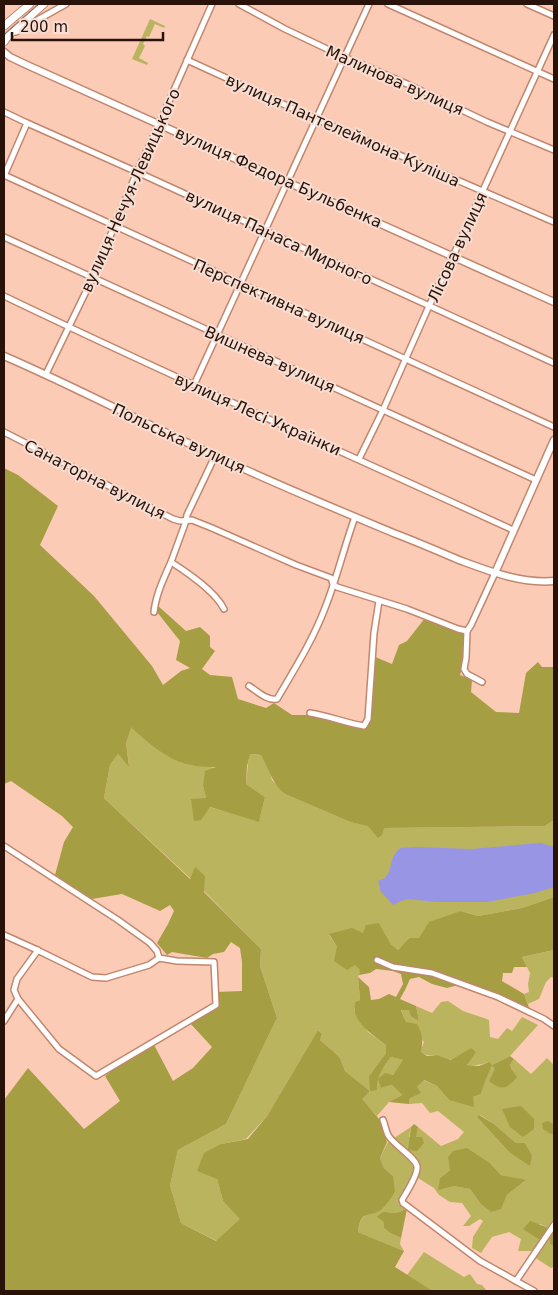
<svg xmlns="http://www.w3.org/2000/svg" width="558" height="1295" viewBox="0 0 558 1295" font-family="'DejaVu Sans',sans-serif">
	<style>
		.green { fill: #bbb45f; fill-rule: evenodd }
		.forest { fill: #a69e43 }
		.water { fill: #9896e4 }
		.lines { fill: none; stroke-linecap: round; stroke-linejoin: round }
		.minor-casing { stroke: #c0876e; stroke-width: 8 }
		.tertiary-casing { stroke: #c0876e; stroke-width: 9 }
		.secondary-casing { stroke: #c0876e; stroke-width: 9 }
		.minor { stroke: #fff; stroke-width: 5 }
		.tertiary { stroke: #fff; stroke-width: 6 }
		.secondary { stroke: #fff; stroke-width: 7 }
		.tram { stroke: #896758; stroke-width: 1 }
		.labels { text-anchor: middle; stroke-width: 4; stroke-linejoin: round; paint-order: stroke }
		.street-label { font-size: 16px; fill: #281209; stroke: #f7ded3 }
	</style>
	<rect width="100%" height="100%" fill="#fccbb6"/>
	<g class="green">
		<path d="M150,19L165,26L164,28L155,24L149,37L147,36L143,44L145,46L139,58L148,63L147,65L132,59Z"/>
		<path d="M130,726L191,765L218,768L203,786L206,798L201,819L209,807L259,821L265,797L246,784L249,754L261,755L269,768L272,780L285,794L350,822L384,828L545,826L554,820V897L522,908L478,916L461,911L419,938H409L398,950L391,944L379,923L363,933L329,935L337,947L361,970L358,977L360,1000L355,1002L354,1010L368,1032L386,1045V1053L369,1076L376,1082L380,1072L391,1057L404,1060L398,1069L381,1088L392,1085L402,1095L389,1102L377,1116L361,1099L370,1091L345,1071L340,1058L334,1052L320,1040L322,1034L318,1030L267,1116L246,1139L221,1144L217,1179L223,1201L241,1219L217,1241L181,1223L170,1185L178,1150L226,1124L277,1018L260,966L261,949L204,891L104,798L110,765L118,754L127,765H129L126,743Z"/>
		<path d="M554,950V978L551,977L546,982L539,999L528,1004L524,994L529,992L528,984L530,973L522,957Z"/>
		<path d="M448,1001L463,1011L484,1018L489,1020L490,1037L498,1039L507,1028L512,1031L522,1017L538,1025L510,1056L492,1065L512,1070L510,1065L514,1059L531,1074L547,1058L554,1065V1221L549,1228L540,1224L524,1229L541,1241L534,1251H518L521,1239L509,1232L492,1237L481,1253L472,1248L473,1237L483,1221L480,1219L469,1226H463L471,1216L462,1203L450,1202L439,1195L434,1188L418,1178L404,1200L407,1209L393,1214L383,1221L384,1228L390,1233L401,1238L400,1244L404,1251L358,1232C360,1215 366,1214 381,1210L393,1176L384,1168L380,1158L388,1142L411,1127L409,1137H415L418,1127L441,1146L458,1139L464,1132L438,1111L430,1113L422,1103L409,1104C410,1094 417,1087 423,1080L437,1086L449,1100L473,1097L481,1094L489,1062C467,1070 459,1061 439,1056C431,1053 430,1058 420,1052L424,1042L406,1022L401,1009L409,1010L419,1021L416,1006L432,1013L441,1002ZM480,1115L494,1124L516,1143H525L532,1155L509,1152L477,1117ZM491,1164L501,1175L525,1181L507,1195L501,1208L480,1203L470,1189L453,1186L440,1178L450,1170Z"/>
		<path d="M549,1238L550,1244L554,1247V1267L551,1268L534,1257L546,1239Z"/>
		<path d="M424,1252L464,1277L470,1274L477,1284L482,1285L487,1291H433L407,1275Z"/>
	</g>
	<g class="forest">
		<path d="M4,468L18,475L58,506L40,545L94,596L152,666L163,685L181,671L190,668L176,660L180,641L157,612V605L186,631L200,627L210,636V647L215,651L202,669L210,675L232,677L238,699L266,708L274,703L292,715H310L364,728L368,726L370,720L373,656L392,664L399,645L407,641L425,618L464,633V661L460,675L472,680L471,692L496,712L519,713L526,673L538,662L542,667H554L553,734L554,735V820L545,826L384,828L382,835L378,838L368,826L350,822L285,794C272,784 269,769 261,755L250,754L247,766L246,784L265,797L259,822L210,807L201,820L194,821L191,799L206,798L203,786L205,771L216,767C208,767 199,767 191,765C168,761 148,743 131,727L126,743L129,766L127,765L118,754L110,765L104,798L190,879L195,867L205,876L204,892L261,949L260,966L277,1018L226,1124L178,1150L170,1185L181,1223L216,1241L240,1219L223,1201L217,1179L197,1171L204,1153L221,1144L248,1139L267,1116L318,1030L322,1034L320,1040L334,1052L340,1058L345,1071L370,1091L369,1076L386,1053V1045C373,1035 350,1021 355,1002L360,1000L358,977L369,987L371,1000L379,999L389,994L396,997L403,984L401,974L393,971L376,969L370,973L359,975L360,970L355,965L347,970L334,961L337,947L329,934L352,928L363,933L366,925L379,923L391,944L398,950L409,938H419L429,922L461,911L478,916L522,908L554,897V950L522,957L527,967H514L512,973H503L502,981L524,994L530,1010L466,983L447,988L432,984L419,977L410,979L405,990L400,999L416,1006L419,1021L411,1016L409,1010H401L406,1022L417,1024C423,1035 423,1041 421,1052L427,1056L437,1055L451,1060L471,1048L476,1052L467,1065L479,1066L489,1062L492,1065L510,1056L514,1059L510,1065L512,1070L517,1077C507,1089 501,1091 489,1081L495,1069L492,1065L485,1081L481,1094L473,1097L474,1107L449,1100L437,1086L424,1080L417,1087L421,1093L410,1098L409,1104L389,1102L402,1095L392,1085L381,1088L378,1079L385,1073L393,1075L403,1060L391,1057C383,1068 376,1076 377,1090L370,1091L362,1099L380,1120L387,1142L380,1158L384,1168L393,1176L395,1192C391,1198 387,1204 382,1209C371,1219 361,1207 358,1232L404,1251L395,1267L433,1291H4V1100L28,1068L84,1129L120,1101L105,1076L152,1041L173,1081L193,1068L212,1047L189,1022L216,1005V992L242,991V962L240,948L231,942L224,952L213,954L207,958L172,952L167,955L157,943L168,924L174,911L170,905L160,911L122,894L92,899L55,875L64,842L73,827L62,816L11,781L4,784Z"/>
		<path d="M521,1106L534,1119V1129L523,1137L510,1127L502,1109Z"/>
		<path d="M479,1115L494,1124L516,1143H525L532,1155L530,1166L509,1152L477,1117Z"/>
		<path d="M548,1121L554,1124V1134H551L543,1129L542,1123Z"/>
		<path d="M414,1124L418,1127L416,1137H422L424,1143L417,1151L408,1150L411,1127Z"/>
		<path d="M467,1148L491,1164L501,1175L526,1180L507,1195L501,1209L491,1212L480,1203L470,1189L453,1186L438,1190L440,1178L450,1170L448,1157L453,1151Z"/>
		<path d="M407,1209L401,1238L390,1233L384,1228L383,1221L377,1217C385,1208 385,1214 394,1213C398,1213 403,1210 407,1209Z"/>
		<path d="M530,1221L549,1228L554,1224V1247L550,1244L549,1238L541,1241L523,1229Z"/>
	</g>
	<path class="water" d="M541,843L554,847V887L535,893L487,902H436L408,899L401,901L393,905L381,892L378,881L385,878L389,872L393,857L397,851L401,848L416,847L471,849Z"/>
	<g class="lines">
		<g class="minor-casing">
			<g id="minor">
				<path d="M239,4L285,29L344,57L407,84L487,122L554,150"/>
				<path d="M388,4L554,79"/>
				<path d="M527,4L554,16"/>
				<path d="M16,32L66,4"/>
				<path d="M187,60L316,119L554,222"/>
				<path d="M4,112L27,123L137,172L554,363"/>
				<path d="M4,175L554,427"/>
				<path d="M4,176L27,123"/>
				<path d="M4,237L536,480"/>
				<path d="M4,296C172,377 343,452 513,530"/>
				<path d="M46,374L93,277L137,172L159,124L212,4"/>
				<path d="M194,385L369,4"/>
				<path d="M4,432L173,519L180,521L192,520L212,528L296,565L331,578L333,584L337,587L407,609L458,629L467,631L471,625L495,573"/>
				<path d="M215,456L187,515L186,521L171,562C188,573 215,591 224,609"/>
				<path d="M359,459L383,410L429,306L453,256L554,35"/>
				<path d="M154,612C156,594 164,578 171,562"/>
				<path d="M467,631L466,658L464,669L467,674L482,682"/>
				<path d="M249,686C257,691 267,701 277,699C294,670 313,640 325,608C337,578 344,547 355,517"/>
				<path d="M310,713C329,716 346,723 364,726L368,719L374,633L379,601"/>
				<path d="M4,846L118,920L150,943L157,951L159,958"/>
				<path d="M4,935L35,949L92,977L106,978L149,965L159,958L177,961L214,962L216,1005L96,1076L59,1049L18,999L14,990L17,979L38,950"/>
				<path d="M377,960L393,967L432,973L498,997L544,1019L554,1026"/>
				<path d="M4,1021L18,999"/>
				<path d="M383,1120C385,1125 386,1131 388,1135C393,1145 417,1158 417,1167C418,1175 406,1193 402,1200L403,1203L480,1261L534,1291"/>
				<path d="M516,1281L554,1225"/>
			</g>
		</g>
		<g class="tertiary-casing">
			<g id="tertiary">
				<path d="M4,52L10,57L27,65L554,302"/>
				<path d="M4,356C76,387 145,424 216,456C275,484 336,509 396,534C417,542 438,551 459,560C489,571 521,584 554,581"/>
				<path d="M495,573L554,440"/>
			</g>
		</g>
		<g class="secondary-casing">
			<g id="secondary">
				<path d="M4,26L30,4"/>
				<path d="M4,42L9,35L44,4"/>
			</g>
		</g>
		<use href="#minor" class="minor"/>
		<use href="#tertiary" class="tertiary"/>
		<use href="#secondary" class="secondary"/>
		<path class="tram" d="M4,35L39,4"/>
	</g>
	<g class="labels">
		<g class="street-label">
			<text transform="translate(395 80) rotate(24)" y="6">Малинова вулиця</text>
			<text transform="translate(343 130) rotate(24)" y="6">вулиця Пантелеймона Куліша</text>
			<text transform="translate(279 177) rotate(24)" y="6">вулиця Федора Бульбенка</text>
			<text transform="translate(130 190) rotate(-66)" y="6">вулиця Нечуя-Левицького</text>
			<text transform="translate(279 237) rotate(25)" y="6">вулиця Панаса Мирного</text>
			<text transform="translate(457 247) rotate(-65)" y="6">Лісова вулиця</text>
			<text transform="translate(279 301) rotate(24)" y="6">Перспективна вулиця</text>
			<text transform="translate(270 359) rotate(24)" y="6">Вишнева вулиця</text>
			<text transform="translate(258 414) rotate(24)" y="6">вулиця Лесі Українки</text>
			<text transform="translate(179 438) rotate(25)" y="6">Польська вулиця</text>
			<text transform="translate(95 479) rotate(27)" y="6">Санаторна вулиця</text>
		</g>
	</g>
	<rect width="558" height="1295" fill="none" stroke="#281209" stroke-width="10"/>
	<path d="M12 32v8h151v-8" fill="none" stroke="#281209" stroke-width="2.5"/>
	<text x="20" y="32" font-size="15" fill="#281209" stroke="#f7ded3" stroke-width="4" paint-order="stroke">200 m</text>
</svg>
